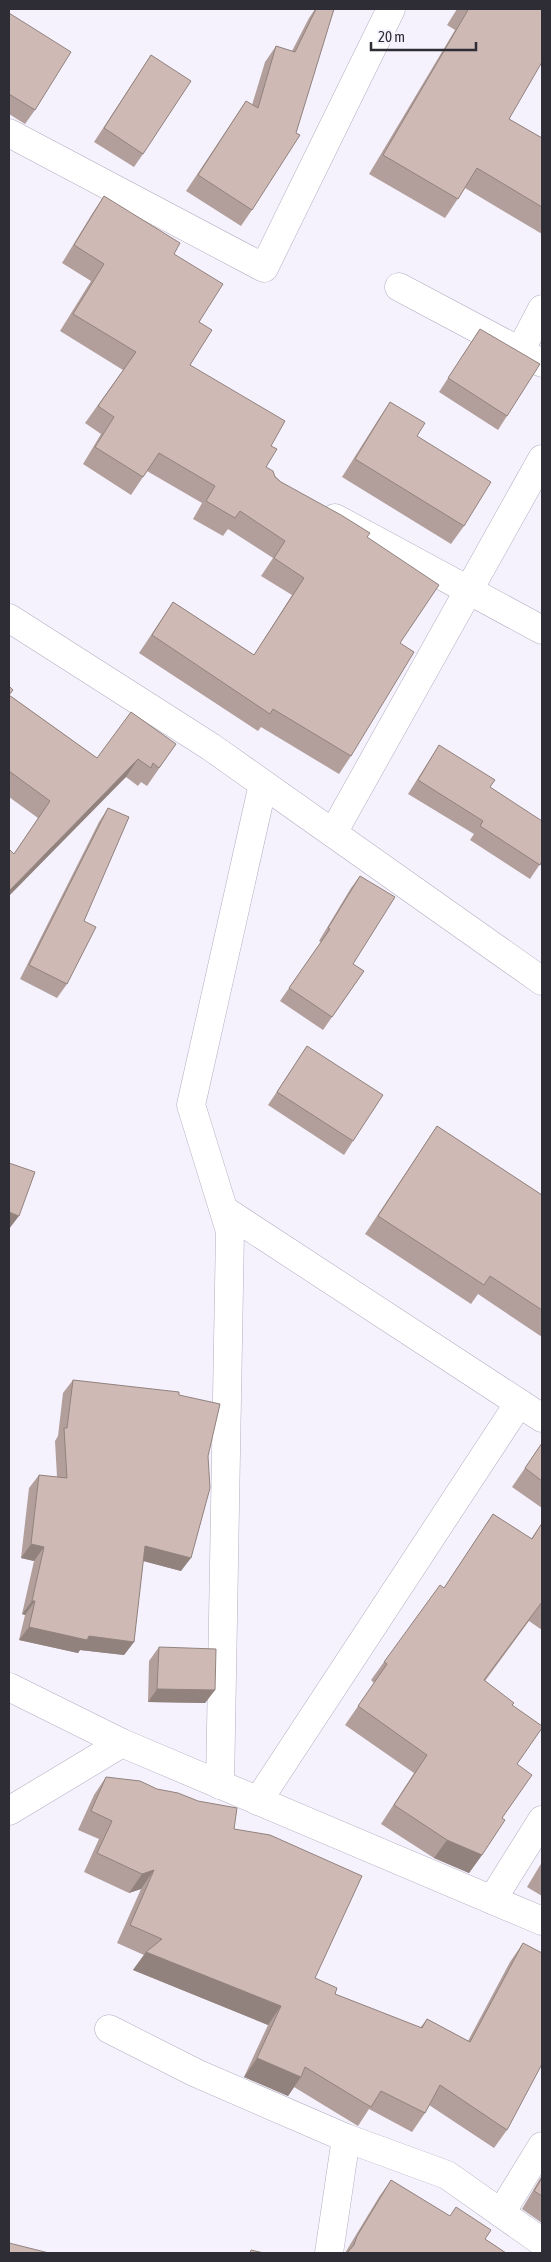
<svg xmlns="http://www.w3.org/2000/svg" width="551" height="2262" viewBox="0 0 551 2262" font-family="'Asap Condensed',sans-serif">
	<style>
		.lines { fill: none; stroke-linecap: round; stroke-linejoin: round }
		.minor-casing { stroke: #b3aec0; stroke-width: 29 }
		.minor { stroke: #fff; stroke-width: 28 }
		.wall { fill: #b29f9b }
		.shaded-wall { fill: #91827e }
		.building { fill: #cfb9b4; stroke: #91827e }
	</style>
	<rect width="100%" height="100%" fill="#f5f2fe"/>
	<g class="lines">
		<g class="minor-casing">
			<g id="minor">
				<path d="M9,133L264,268L391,9"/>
				<path d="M399,287L542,363"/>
				<path d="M520,351L542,309"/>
				<path d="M335,518L542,630"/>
				<path d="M9,618L211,747L542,981"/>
				<path d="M333,833L542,459"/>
				<path d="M224,1210L519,1403L258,1801"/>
				<path d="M519,1403L542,1418"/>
				<path d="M9,1687L122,1743"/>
				<path d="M220,1785L230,1231L191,1105L263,784"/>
				<path d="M9,1811L122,1743L542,1921"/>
				<path d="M492,1900L542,1820"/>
				<path d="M109,2029L196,2073L346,2138L447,2175L542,2242"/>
				<path d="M501,2213L542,2146"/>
				<path d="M329,2253L346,2138"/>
			</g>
		</g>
		<use href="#minor" class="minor"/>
	</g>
	<g class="wall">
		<path d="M315,9H334L252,210L241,226L186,191L246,101L252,105L265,62L276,46L292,51L309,18Z"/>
		<path d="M457,9H542L509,119L542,138V234L465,188L445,218L369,174L455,30L447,25Z"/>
		<path d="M9,13L35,110L25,124L9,114Z"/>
		<path d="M151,55L143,154L134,167L94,142Z"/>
		<path d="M104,196L174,254L199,322L190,365L271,446L266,467L281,482L367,537L400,643L351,756L339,774L261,727L258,731L139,653L173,602L254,655L292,595L261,576L273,558L228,529L223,536L193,519L202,503L147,471L131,495L83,464L101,434L85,423L123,370L60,331L91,281L62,263L92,214Z"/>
		<path d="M480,329L507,416L498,430L439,392Z"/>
		<path d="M390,402L417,436L464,526L451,544L342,477L378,420Z"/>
		<path d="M9,686L13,690L9,695L97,758L176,744L147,786L141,782L138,786L126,777L14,854L38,818L9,797Z"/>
		<path d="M439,745L490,787L542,861L530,879L470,840L474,834L408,794L430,759Z"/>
		<path d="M108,808L84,921L67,984L57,998L20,979L99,822Z"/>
		<path d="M360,876L353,964L364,971L323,1030L280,1001L321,942L319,941L351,888Z"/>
		<path d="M307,1046L353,1141L344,1155L268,1105Z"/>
		<path d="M437,1126L542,1195V1337L478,1294L471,1304L365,1234Z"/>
		<path d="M73,1380L179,1395L208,1456L181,1571L143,1561L134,1642L124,1655L80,1650L78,1653L19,1640L25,1615L22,1614L34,1561L21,1558L29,1488L39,1475L57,1477L55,1441L58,1436L63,1393Z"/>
		<path d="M542,1443V1508L512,1487Z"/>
		<path d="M493,1514L531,1539L542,1523V1630L529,1621L485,1681L512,1705L517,1764L502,1818L482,1855L469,1873L434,1858L381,1824L414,1773L345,1725L374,1683L371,1680L384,1662L444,1588Z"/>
		<path d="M159,1647L215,1690L205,1703L148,1702L149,1661Z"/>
		<path d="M106,1777L234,1829L315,1978L335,1994L420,2028L427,2019L468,2041L510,1962L523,1943L507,2130L494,2148L429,2105L425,2113L412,2132L369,2109L358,2126L294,2087L288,2096L244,2077L268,2025L133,1970L144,1955L117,1943L141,1889L129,1893L84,1872L99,1839L78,1830L94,1795Z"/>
		<path d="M542,1862V1896L527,1887Z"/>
		<path d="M542,2175V2223L522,2209Z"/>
		<path d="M391,2180L485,2239L506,2253H345L379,2197Z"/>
	</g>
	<g class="shaded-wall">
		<path d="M138,759L126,777L9,896V891Z"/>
		<path d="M9,1212L19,1216L9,1229Z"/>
		<path d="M31,1544L44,1547L34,1561L21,1558Z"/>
		<path d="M145,1546L191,1558L181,1571L136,1559Z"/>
		<path d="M32,1601H35L25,1615L22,1614Z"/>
		<path d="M29,1627L89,1636L134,1642L124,1655L80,1650L78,1653L19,1640Z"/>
		<path d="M157,1689L215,1690L205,1703L148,1702Z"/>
		<path d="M447,1840L482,1855L469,1873L434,1858Z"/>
		<path d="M154,1870L141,1889L129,1893L142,1874Z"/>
		<path d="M146,1952L281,2006L268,2025L133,1970Z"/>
		<path d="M257,2058L301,2077L288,2096L244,2077Z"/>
	</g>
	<g class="building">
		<path d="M316,9H334L296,133L300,135L252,210L198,175L246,101L258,108L276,46L295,52Z"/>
		<path d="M465,9H542V62L509,119L542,138V207L477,168L458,199L383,155L468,10Z"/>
		<path d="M9,13L71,52L35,110L9,94Z"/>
		<path d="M151,55L191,81L143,154L104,128Z"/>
		<path d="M104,196L180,243L174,254L223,284L199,322L212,330L190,365L285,421L271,446L277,449L266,467L273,471L275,477L281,482L341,515L370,533L367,537L439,585L400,643L414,652L351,756L273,709L270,714L152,635L173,602L254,655L304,578L274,558L285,541L240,511L235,518L206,501L215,486L159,453L143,477L95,447L114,417L98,406L136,352L73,314L104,264L74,245Z"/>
		<path d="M480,329L540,364L507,416L448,378Z"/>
		<path d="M390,402L425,423L417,436L491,482L464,526L355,459Z"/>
		<path d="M9,686L13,690L9,695L97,758L131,712L176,744L159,768L153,763L151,768L138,759L9,891V849L14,854L50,801L9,771Z"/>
		<path d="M439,745L495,780L490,787L542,821V861L540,865L480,826L483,821L418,780Z"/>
		<path d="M108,808L129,817L84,921L96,927L67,984L29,965Z"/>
		<path d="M360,876L395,897L353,964L364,971L332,1017L289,988L330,929L328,928Z"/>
		<path d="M307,1046L383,1095L353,1141L277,1092Z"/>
		<path d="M437,1126L542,1195V1310L490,1276L484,1285L378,1216Z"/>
		<path d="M9,1163L35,1172L19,1216L9,1212Z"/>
		<path d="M73,1380L179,1392V1395L220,1404L208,1456L210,1488L191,1558L145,1546L134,1642L89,1636L87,1640L29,1627L35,1601H32L44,1547L31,1544L39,1475L67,1478L64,1428H67Z"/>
		<path d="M542,1443V1481L525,1468Z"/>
		<path d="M493,1514L532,1539L542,1523V1603V1602L484,1680L514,1703L512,1705L542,1726V1728L517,1764L532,1775L502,1818L505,1820L482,1855L447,1840L394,1805L427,1755L358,1706L387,1664L384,1662L440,1585L444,1588Z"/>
		<path d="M159,1647L216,1649L215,1690L157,1689Z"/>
		<path d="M106,1777L140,1781L157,1789L178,1793L198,1801L237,1808L234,1829L270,1835L362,1876L315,1978L337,1988L335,1994L422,2028L427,2019L470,2042L523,1943L542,1953V2064L507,2130L440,2085L425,2113L381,2091L371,2107L305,2067L301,2077L257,2058L281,2006L146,1952L162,1939L130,1925L154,1870L142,1874L97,1853L112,1821L91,1811Z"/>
		<path d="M542,2178V2196L534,2191Z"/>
		<path d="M391,2180L450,2216L456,2207L491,2230L485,2239L506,2253H347L354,2245L357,2236Z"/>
		<path d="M9,2243L49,2253H9Z"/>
		<path d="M251,2250L264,2253H250Z"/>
	</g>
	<rect width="551" height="2262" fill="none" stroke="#2e2c34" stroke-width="20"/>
	<path d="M371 42v8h105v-8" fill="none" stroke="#2e2c34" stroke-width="2.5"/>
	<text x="378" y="42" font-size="15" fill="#2e2c34" stroke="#f5f2fe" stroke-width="4" paint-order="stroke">20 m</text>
</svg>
